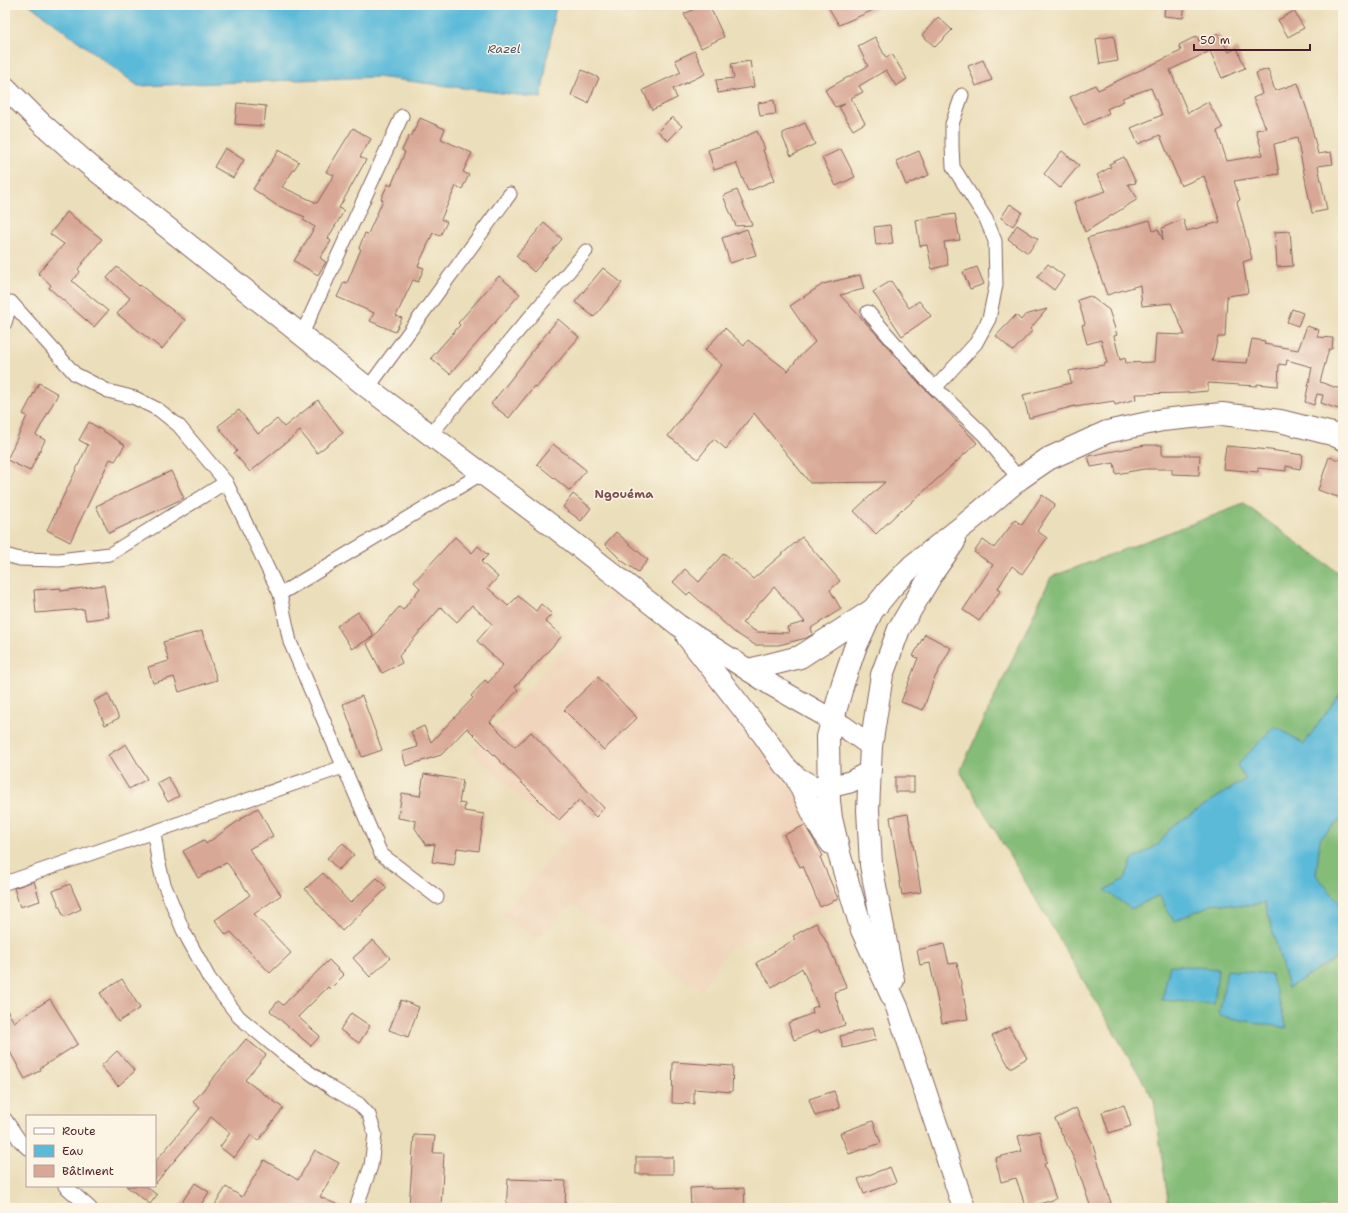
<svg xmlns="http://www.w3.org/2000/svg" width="1348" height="1213" viewBox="0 0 1348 1213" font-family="'Shantell Sans',sans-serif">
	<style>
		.built { fill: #f0d5bc }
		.forest { fill: #84bc78; stroke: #676e52 }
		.water { fill: #5bbad9; stroke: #526c82 }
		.building { fill: #d8a795; fill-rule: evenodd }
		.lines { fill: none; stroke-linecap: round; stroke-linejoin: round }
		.minor-casing { stroke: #82625d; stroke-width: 15 }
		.primary-casing { stroke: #82625d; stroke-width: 23 }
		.trunk-casing { stroke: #82625d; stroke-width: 24 }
		.minor { stroke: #fff; stroke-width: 13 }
		.primary { stroke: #fff; stroke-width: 21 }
		.trunk { stroke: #fff; stroke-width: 22 }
		.labels { text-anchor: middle; stroke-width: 3; stroke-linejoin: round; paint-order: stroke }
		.water-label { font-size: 12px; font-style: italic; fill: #505568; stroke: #fcf5e5 }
		.neighbourhood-label { font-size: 12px; font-weight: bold; fill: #7c4f50; stroke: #fcf5e5 }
	</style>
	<rect width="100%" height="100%" fill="#fcf5e5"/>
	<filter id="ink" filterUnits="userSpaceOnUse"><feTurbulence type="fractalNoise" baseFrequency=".025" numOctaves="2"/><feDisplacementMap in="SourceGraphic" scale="8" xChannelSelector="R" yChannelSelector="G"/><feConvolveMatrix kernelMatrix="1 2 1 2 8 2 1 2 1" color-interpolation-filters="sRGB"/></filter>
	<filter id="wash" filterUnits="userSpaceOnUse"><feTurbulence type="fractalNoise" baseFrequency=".012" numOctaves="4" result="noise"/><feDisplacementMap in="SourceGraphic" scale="16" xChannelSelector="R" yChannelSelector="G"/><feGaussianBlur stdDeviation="0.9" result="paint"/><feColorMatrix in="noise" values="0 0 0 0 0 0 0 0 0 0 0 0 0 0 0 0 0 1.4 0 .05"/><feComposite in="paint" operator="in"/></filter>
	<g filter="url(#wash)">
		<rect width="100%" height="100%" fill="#ebdeba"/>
		<path class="built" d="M613,593L682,650L733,707L802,804L844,903L729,948L701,991L573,905L536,939L502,915L566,840L471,752L497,725Z"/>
		<path class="forest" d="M1244,504L1343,576V1208H1169L1154,1100L960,771L1051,577Z"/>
		<g class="water">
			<path d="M30,5H556L541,98L377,77L138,86Z"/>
			<path d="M1343,689V817L1320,839L1316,875L1343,907V954L1288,988L1265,903L1239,906L1215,903L1174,921L1159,895L1131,909L1105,890L1125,879L1132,860L1159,844L1172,826L1246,779L1237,765L1275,726L1304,744Z"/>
			<path d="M1170,965L1218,969L1214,1004L1162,1000Z"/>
			<path d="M1227,970L1271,974L1287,1028L1219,1016Z"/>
		</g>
		<g id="blocks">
			<g class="building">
				<path d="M703,5H709L724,37L701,48L684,14Z"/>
				<path d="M827,5H885L839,25Z"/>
				<path d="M1165,5H1185L1183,18L1164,16Z"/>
				<path d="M1294,11L1304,28L1288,37L1278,20Z"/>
				<path d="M938,17L952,30L935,47L922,35Z"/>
				<path d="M1218,33L1229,52L1237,48L1245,68L1222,78L1210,51L1170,70L1188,113L1208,102L1223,128L1217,131L1227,161L1263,155L1256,130L1266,128L1253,98L1262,94L1256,73L1268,69L1275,91L1298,83L1309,116L1318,154L1331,152L1333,164L1318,166L1327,210L1312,213L1297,138L1274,144L1279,174L1234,181L1240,200L1237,202L1252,259L1243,262L1248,293L1227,296L1225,337H1218L1212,361L1247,363L1252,339L1265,341L1264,344L1298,350L1307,326L1319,330L1317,337L1333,338L1332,349H1329L1320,382L1343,390V400L1341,399L1338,409L1321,403L1323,395L1317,394L1314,405L1305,402L1312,367L1287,360L1286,365L1279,364L1278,386L1257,384V386L1208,383V391L1185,393L1135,394L1136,399L1115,405L1114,401L1075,407V406L1029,418L1023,395L1071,383L1069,371L1104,365V364L1107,363L1101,340L1087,344L1082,325L1085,324L1078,300L1090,296L1109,310L1117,335L1114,336L1120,360L1125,358L1126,363L1154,362L1156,334L1185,335L1171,303L1142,306L1140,285L1107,295L1087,238L1150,220L1153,231L1158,229L1163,240L1162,228L1183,219L1187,231L1220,222L1204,176L1181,186L1160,135L1138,144L1131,128L1162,115L1151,88L1122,98L1124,101L1107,109L1109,113L1084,125L1070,97L1095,85L1098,90L1181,51L1179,45L1197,36L1200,43Z"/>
				<path d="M1114,36L1118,61L1100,64L1096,39Z"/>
				<path d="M875,37L886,58L892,54L907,79L896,86L886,70L859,86L863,92L851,98L865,123L853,130L839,107L845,104L835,107L825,90L868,66L858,46Z"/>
				<path d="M695,51L705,74L673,89L677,98L652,110L643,90L681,72L675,60Z"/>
				<path d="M983,60L992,80L976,86L968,66Z"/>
				<path d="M750,61L754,87L718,93L716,80L734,78L731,64Z"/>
				<path d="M582,70L599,78L588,103L571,95Z"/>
				<path d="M774,100L776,114L760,116L758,103Z"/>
				<path d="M237,103L266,106L264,126L235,124Z"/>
				<path d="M672,117L682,126L668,141L658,131Z"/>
				<path d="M420,118L445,129L441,139L472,153L463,172L469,175L462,189L456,186L441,219L447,222L440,236L433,233L418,266L424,268L418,282L413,280L396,316L402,318L395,332L370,321L374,313L337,297L344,282L347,283L361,249L359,248L365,233L368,234L383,200L381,199L388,184L391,186L405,152L402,150L409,136L411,137Z"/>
				<path d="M805,123L815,144L791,156L783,138V133Z"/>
				<path d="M353,128L371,139L360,157L366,160L339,208L344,211L328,238L331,241L320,258L326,262L318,275L294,261L315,227L303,220L305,217L276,205L253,189L279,150L299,162L282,187L317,203L334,175L326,172Z"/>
				<path d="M757,131L765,149L763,150L775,180L748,191L736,163L714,170L708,150L738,140Z"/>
				<path d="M225,148L244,160L233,178L214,167Z"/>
				<path d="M841,149L855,177L836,186L822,158Z"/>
				<path d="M919,151L929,175L906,185L896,161Z"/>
				<path d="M1062,151L1079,165L1060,188L1044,174Z"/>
				<path d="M1124,157L1136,183L1128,184L1138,199L1085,232L1074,202L1106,191L1097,175L1111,167L1109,164Z"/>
				<path d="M737,190L752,225L736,226L723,196Z"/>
				<path d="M1010,204L1022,212L1013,226L1001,218Z"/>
				<path d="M67,212L102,239L78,269L80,272L72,281L108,311L94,327L49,288L51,285L38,273L64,244L50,234Z"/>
				<path d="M955,214L960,240L944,242L948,265L932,269L927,245L920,246L916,220Z"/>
				<path d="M544,223L562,239L534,272L516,256Z"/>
				<path d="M890,225L893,243L876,245L874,227Z"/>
				<path d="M1017,225L1038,239L1028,253L1008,239Z"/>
				<path d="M747,229L756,255L730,263L722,238Z"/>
				<path d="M1290,231L1293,266L1277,267L1275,232Z"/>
				<path d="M1048,264L1064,276L1054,290L1037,277Z"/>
				<path d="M117,267L139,286L140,285L185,320L162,349L117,314L130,298L107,278Z"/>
				<path d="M977,267L984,284L970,289L963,272Z"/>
				<path d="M603,268L622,283L594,317L575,302Z"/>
				<path d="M860,275L864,289L840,295L879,337L917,381L944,408L977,443L903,510L902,509L876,534L854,511L885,482L810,483L754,413L726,449L714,439L698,459L668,436L722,365L705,350L725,328L744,346L748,340L788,371L798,358L815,342L790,306L823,284Z"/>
				<path d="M499,276L520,294L450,374L431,358L460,325L458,323Z"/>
				<path d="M891,281L909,308L919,301L931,316L902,336L873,292Z"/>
				<path d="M1047,309L1030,329L1032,331L1013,351L996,336L1016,315L1021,320L1025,315Z"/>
				<path d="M1292,309L1303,313L1298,326L1287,322Z"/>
				<path d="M558,319L579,337L536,388L534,386L509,418L491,404L531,354H530Z"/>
				<path d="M39,383L58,394L36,435L45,440L30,471L7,460L27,416L23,414Z"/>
				<path d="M318,400L343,433L317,453L300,431L250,472L234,453L237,451L218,426L239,410L258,434L277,419L284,427Z"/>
				<path d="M89,422L125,445L115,461L110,459L70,542L47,530L88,445L79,440Z"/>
				<path d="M553,444L586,470L570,491L537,464Z"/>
				<path d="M1145,445H1162V455H1200L1199,475L1172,474V469H1144L1116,474L1114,463L1091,467L1088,456Z"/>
				<path d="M1226,446L1270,450L1303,455L1300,469L1286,466V471L1258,468V472L1223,469Z"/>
				<path d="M1329,457L1343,461V499L1318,490Z"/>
				<path d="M171,471L184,498L109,533L96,506Z"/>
				<path d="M573,494L591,508L581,521L563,507Z"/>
				<path d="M1042,495L1055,504L1037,531L1047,538L1022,574L1012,566L998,588L1001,590L979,621L963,610L993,565L974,552L983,540L994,548L1015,520L1022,525Z"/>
				<path d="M616,532L648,560L638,572L621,560L605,544Z"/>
				<path d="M455,537L472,553L478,546L488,555L481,562L498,577L488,588L508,606L518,596L536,611L541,604L552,614L545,621L562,636L515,687L518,690L490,722L515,747L531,732L604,808L596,817L579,800L559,820L467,728L441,755L406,766L402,752L418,747L411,732L424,726L431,742L473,698L471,696L485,680L488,683L503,665L477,641L492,624L472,605L457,622L441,607L399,656L402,663L382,673L367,644L399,607L403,610L420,588L414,582Z"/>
				<path d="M802,537L840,581L830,590L841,609L811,628L813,634L806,638L779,645H755L734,632L690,592L687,595L673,582L685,569L699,582L724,553L753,579ZM774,587L805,622L787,627L789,633L757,632L742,623Z"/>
				<path d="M104,585L109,617L86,620L84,609L36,613L34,590L61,588V591Z"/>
				<path d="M358,612L374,636L352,649L337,626Z"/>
				<path d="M202,631L217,680L179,692L174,677L153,683L148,667L169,661L163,642Z"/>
				<path d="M925,634L951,648L934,679L923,710L901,702L918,658L913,656Z"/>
				<path d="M598,677L637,718L604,750L564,710Z"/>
				<path d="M108,694L119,718L105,725L94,701Z"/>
				<path d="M362,696L382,750L362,757L343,704Z"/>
				<path d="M126,744L147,779L129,789L108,755Z"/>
				<path d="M424,774L463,780L459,803L465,804L464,811L484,814L479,851L457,848L454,865L432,862L435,844L426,845L415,828L416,821L398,818L402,793L420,796Z"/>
				<path d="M168,777L179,796L168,802L157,783Z"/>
				<rect x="895" y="777" width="19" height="15"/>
				<path d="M258,808L273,836L249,849L281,895L254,914L291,953L270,973L231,932L226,935L215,920L250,895L228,864L226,863L198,878L183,851L204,840L206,844L245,816Z"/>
				<path d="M908,814L921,892L902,895L890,817Z"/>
				<path d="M805,825L823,856L820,857L838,899L820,907L803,866L800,867L784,835Z"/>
				<path d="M343,843L354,855L338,870L327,858Z"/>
				<path d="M323,873L350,903L377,878L387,888L342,931L305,889Z"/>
				<path d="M34,881L40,901L20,907L14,888Z"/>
				<path d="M70,884L81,909L64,917L53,891Z"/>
				<path d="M816,923L829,947L847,988L834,992L845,1025L820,1033L819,1030L794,1040L788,1023L813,1013L812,1008L818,1006L802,968L772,987L756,963L795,939L793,936Z"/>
				<path d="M373,940L390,958L370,977L353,958Z"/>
				<path d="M944,944L949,964L957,963L968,1019L942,1023L930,963L920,965L917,950Z"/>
				<path d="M329,960L344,975L330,989L328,987L298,1017L320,1036L311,1046L270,1011L278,1001L283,1005Z"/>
				<path d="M122,979L140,1008L118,1022L100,993Z"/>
				<path d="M50,999L78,1044L40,1068L41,1070L25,1079L5,1043V1007L14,1022Z"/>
				<path d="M401,1000L419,1007L408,1037L389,1030Z"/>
				<path d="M351,1013L370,1026L359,1043L340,1030Z"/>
				<path d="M1009,1027L1027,1058L1010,1068L992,1036Z"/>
				<path d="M873,1028L876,1040L843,1048L840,1036Z"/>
				<path d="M246,1039L266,1055L245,1080L283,1108L258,1141L251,1135L234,1158L220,1147L230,1133L211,1117L155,1184V1162L200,1108L193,1102Z"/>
				<path d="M117,1051L135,1071L118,1086L101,1066Z"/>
				<path d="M673,1062L733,1066L732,1092L694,1089V1104L672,1103Z"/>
				<path d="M834,1091L840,1108L815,1116L809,1099Z"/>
				<path d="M1124,1105L1131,1126L1109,1133L1102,1112Z"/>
				<path d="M1076,1108L1094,1146H1093L1111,1203L1095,1208H1091L1075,1161L1055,1119Z"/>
				<path d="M873,1121L881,1143L849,1154L840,1133Z"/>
				<path d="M1039,1131L1047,1163L1044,1164L1056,1199L1026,1208L1016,1178L1001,1182L995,1158L1022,1151L1018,1136Z"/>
				<path d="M414,1135L435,1136L433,1153H444L441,1208L409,1207Z"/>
				<path d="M315,1150L339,1163L320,1197L345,1208H213L226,1187L242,1197L264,1160L298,1180Z"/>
				<rect x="636" y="1157" width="37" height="17"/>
				<path d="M890,1167L896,1182L864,1194L858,1179Z"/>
				<path d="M508,1179L566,1181L565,1208H506Z"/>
				<path d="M195,1183L209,1192L199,1208H178Z"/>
				<path d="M126,1186H146L157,1195L150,1204Z"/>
				<path d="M711,1187V1189L744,1188L745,1208H691L690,1188Z"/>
			</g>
		</g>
	</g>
	<g filter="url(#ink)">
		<use href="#blocks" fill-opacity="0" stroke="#82625d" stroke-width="1"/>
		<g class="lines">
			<g class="minor-casing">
				<g id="minor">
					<path d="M868,312L923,376L984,435L1019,479"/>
					<path d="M5,323L11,302L75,374L108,391L135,398L159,410L179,426L226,482L280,594L290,642L381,854L437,897"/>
					<path d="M302,334L402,116"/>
					<path d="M368,388L510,194"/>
					<path d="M935,388L976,343L989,319L996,285L995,241L986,219L953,167L952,146V124L962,95"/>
					<path d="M430,435L586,251"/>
					<path d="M5,555L20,559L59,560L110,554L226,482"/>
					<path d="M280,594L481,474"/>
					<path d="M154,832L158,860L164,884L183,930L209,978L239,1017L286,1056L333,1089L359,1104L369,1115L375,1134L371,1166L356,1208"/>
					<path d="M5,883L343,767"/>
					<path d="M5,1119L20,1141L27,1148"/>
					<path d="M65,1186L90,1208"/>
				</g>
			</g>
			<g class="primary-casing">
				<g id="primary">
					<path d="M5,87L40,122L89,165L368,388L555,528L678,625L773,686L843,726L871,746"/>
					<path d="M687,637L764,736L784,765L796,777L812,786L829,787L850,782L869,772"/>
				</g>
			</g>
			<g class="trunk-casing">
				<g id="trunk">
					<path d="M749,670L800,657L871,611"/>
					<path d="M796,777L819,826L831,843"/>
					<path d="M893,980L871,865L868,810L871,746L882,675L899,629L933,572L954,542"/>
					<path d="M964,1208L897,1007L862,930L840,857L831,818L829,801L828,737L843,683L855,648L872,611L889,590L912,566L967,523L1019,479L1048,459L1107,432L1162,420L1222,414L1280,421L1332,434L1343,439"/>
				</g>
			</g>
			<use href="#minor" class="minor"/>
			<use href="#primary" class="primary"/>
			<use href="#trunk" class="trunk"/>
		</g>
	</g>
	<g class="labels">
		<g class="water-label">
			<text x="504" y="53">Razel</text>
		</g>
		<g class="neighbourhood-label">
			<text x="624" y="498">Ngouéma</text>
		</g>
	</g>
	<rect width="1348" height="1213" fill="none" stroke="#fcf5e5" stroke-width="20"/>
	<rect x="26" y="1115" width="130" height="72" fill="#fcf5e5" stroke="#b59f9b"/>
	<rect x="34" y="1128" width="20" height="6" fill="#ffffff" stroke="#b59f9b"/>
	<text x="62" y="1135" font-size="12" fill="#4a1f2b">Route</text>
	<rect x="34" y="1145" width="20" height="12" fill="#5bbad9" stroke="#b59f9b"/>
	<text x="62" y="1155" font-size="12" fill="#4a1f2b">Eau</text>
	<rect x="34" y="1165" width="20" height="12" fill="#d8a795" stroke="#b59f9b"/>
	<text x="62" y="1175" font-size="12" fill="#4a1f2b">Bâtiment</text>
	<path d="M1194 44v6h116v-6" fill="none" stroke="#4a1f2b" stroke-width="2"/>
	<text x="1200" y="44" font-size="12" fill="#4a1f2b" stroke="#fcf5e5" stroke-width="3" paint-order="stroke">50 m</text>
</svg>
